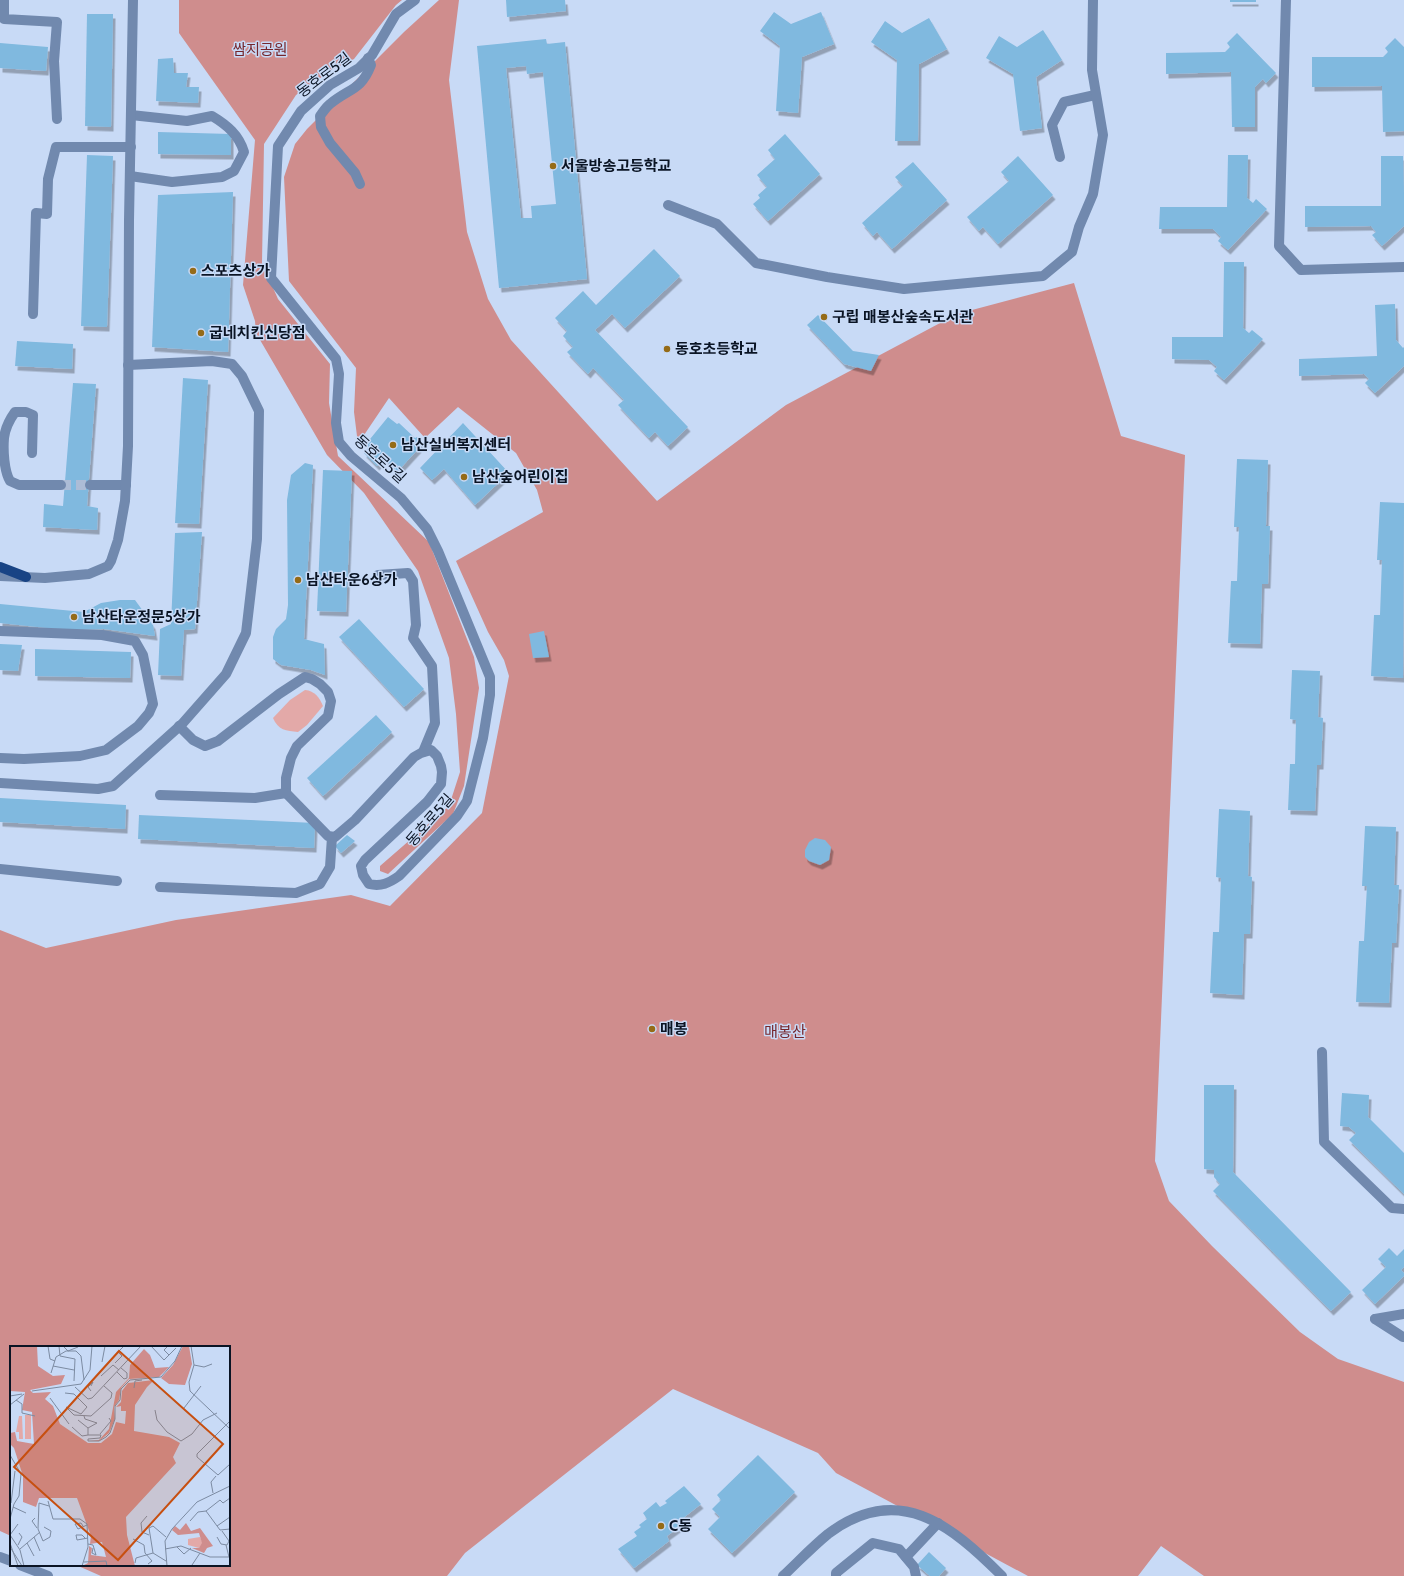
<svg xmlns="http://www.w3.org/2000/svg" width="1404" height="1576" viewBox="0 0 1404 1576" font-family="Cabin,'Noto Sans KR',sans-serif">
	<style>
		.green { fill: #e3a9a8 }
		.forest { fill: #cf8d8d }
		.building { fill: #80b9df; fill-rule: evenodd; filter: url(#shadow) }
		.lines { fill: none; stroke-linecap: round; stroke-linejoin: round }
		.minor-tunnel { stroke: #acbcd6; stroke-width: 10; stroke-dasharray: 10 5; stroke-linecap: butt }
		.minor { stroke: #7189ae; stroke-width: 10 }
		.major { stroke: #194485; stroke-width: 10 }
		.poi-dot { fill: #956b17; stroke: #c8daf6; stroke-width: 1.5 }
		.labels { text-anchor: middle; stroke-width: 3; stroke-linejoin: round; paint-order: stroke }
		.park-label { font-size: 15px; fill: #75262c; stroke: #c8daf6 }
		.street-label { font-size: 15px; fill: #0a1424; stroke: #c8daf6 }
		.poi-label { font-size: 15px; font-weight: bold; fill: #0a1424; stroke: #c8daf6; text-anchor: start }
		.inset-road { fill: none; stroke: #7c8ba2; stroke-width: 1 }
		.view { fill: #c74f10; fill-opacity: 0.15; stroke: #c74f10; stroke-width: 2 }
		.inset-edge { fill: none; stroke: #0a1424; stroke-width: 2 }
	</style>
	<defs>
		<filter id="shadow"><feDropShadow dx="2.5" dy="4.5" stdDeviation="0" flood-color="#0004"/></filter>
	</defs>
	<rect width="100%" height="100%" fill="#c8daf6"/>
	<path class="green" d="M305,690C315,691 319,697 323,706L307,725L298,732C286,731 278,730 273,718L290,700Z"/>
	<g class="forest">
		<path d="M179,0H402L396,5L354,59L333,69L296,95L264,144L262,263L278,299L330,364L329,403L338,456L429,542L474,657L479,688L464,786L453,814L388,874L380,871V866L449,806L460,772L456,714L449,658L418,571L364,493L327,455L256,333L255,321L243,285L255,140L179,33Z"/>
		<path d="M439,0H459L449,80L467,232L488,299L511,340L657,501L786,405L957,314L1074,283L1121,436L1185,455L1155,1161L1169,1201L1212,1246L1300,1332L1338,1359L1404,1382V1576H1204L1161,1546L1138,1576H1028L836,1473L818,1453L673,1389L465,1553L447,1576H101L76,1565H229V1347H11V1536L0,1531V930L46,948L176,920L351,895L390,906L482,813L509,676L504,660L488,632L456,561L543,512L537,490L516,453L458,407L425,438L389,398L358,444L354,412L356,368L289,281L284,177L295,144L307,129L404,32Z"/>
	</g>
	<g class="building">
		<path d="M506,0H565L566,11L507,17Z"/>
		<rect x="1230" y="0" width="26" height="2"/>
		<path d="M774,12L791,24L821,12L834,44L802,57L798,113L776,111L780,46L760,31Z"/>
		<path d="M87,14H113L111,127L85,126Z"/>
		<path d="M929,18L947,49L919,64L918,141H895L897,60L871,42L885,21L902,33Z"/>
		<path d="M1043,30L1062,60L1036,77L1042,128L1020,131L1013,74L986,58L999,36L1017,47Z"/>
		<path d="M1237,33L1276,73L1266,83L1263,79L1255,87V127H1232L1231,72L1166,74V53L1225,52L1230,47L1227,43Z"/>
		<path d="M1395,38L1404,47V131L1383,132L1382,86L1312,87V57H1383L1388,52L1385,48Z"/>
		<path d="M546,39L547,44L565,42L587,279L499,288L477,46ZM526,66L527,74L543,72L556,204L531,206L532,218H521L506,68Z"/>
		<path d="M0,43L48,47L46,71L0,68Z"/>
		<path d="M173,58L174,73H188L186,87H199L198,103L156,101L158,59Z"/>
		<path d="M158,132L231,134V155L158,154Z"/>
		<path d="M785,134L820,174L768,221L753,204L760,198L758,195L767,187L757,175L775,159L768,150Z"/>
		<path d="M87,155L113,156L107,327L81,326Z"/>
		<path d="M1228,155H1248L1247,198L1253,203L1256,199L1267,209L1228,250L1218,241L1221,237L1213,229H1159L1160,207H1227Z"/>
		<path d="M1018,156L1053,195L998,244L983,227L979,231L967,217L1009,181L1001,172Z"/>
		<path d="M1381,156H1403L1404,194V226L1382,246L1372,235L1376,232L1371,226L1305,227V206H1381Z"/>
		<path d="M913,162L947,200L892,249L877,232L873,236L862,223L903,186L895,177Z"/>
		<path d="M233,192L228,352L152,347L158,195Z"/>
		<path d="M654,249L680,276L625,328L612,314L595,330L688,427L668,446L655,432L649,438L618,405L624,400L593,368L588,374L567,352L573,347L563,336L567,331L555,318L583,291L596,305Z"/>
		<path d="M1224,262H1244L1243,328L1249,333L1252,330L1263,339L1224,380L1214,371L1217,367L1209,360L1172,359V337H1223Z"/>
		<path d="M1395,304L1396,340L1403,348L1404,347V366L1375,393L1365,383L1369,379L1364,374L1299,376V359L1377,356L1375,305Z"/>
		<path d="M818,315L853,351L879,355L871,371L844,364L807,325Z"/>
		<path d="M17,341L73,344L72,369L15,366Z"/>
		<path d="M183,378L208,380L199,524L175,523Z"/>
		<path d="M73,383L96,384L87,506L98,508L97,530L43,527L44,504L63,506Z"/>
		<path d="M388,417L397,424L399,423L415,438L417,437L421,441L418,446L419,448L397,472L384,458L377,466L364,453L368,448L366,444Z"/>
		<path d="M463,423L509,473L475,505L444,469L432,480L420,468Z"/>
		<path d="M1237,459L1268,460L1266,526H1270L1268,584H1262L1260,644L1228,643L1231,581H1237L1239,527H1234Z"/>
		<path d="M305,463L313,465L304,639L324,644L325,675L311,670L281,665L273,659V637L276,629L286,619L288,605L287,500L291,475Z"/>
		<path d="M323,470L352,471L346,612L317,611Z"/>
		<path d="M1380,502L1404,503L1403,678L1371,676L1374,615H1380L1382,560H1377Z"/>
		<path d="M202,532L195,629L184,630L181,676L158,675L160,629L171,624L175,533Z"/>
		<path d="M120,600H135L153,625L155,636L104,629L66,630L0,623V604L84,612L101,603Z"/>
		<path d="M359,619L424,689L404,707L339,637Z"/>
		<path d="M544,631L549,657L533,658L529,634Z"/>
		<path d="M0,644L22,645L18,671L0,670Z"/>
		<path d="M35,649L131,652L130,678L35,676Z"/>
		<path d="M1292,670L1320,671L1318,717L1323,718L1321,765H1317L1315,811L1288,810L1290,764H1295L1296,720L1290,719Z"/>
		<path d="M376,715L392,732L323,796L307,778Z"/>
		<path d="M0,798L126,805L125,829L0,822Z"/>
		<path d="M1219,809L1250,811L1248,876L1252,877L1250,934H1244L1242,995L1210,993L1213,932H1219L1221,878L1216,877Z"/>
		<path d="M139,815L315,823L314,848L138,839Z"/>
		<path d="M1365,826L1396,827L1394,885H1399L1396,943H1392L1389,1003L1356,1002L1359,941H1364L1367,886H1362Z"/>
		<path d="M347,835L355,841L341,853L335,846Z"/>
		<path d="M815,838L825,840L831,847L829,860L820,865L809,861L805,857V850L809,842Z"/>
		<path d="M1204,1085H1234L1233,1172L1351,1292L1331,1311L1213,1191L1220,1184L1214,1177V1170L1204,1169Z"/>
		<path d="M1342,1093L1369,1095L1368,1117L1404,1153V1194L1349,1140L1356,1133L1349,1127L1340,1126Z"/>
		<path d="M1389,1248L1397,1256L1404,1249V1267L1401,1270L1404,1273V1276L1375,1304L1362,1290L1386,1267L1378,1259Z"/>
		<path d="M758,1455L795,1492L732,1553L708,1529L720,1517L712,1509L721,1500L717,1495Z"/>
		<path d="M684,1486L701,1504L682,1519L685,1523L667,1536L669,1541L634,1568L618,1549L637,1536L634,1532L641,1527L639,1525L647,1519L643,1513L656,1502L660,1507L667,1503L665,1501Z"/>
		<path d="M929,1552L946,1568L939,1576H930L917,1565Z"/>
	</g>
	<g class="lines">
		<path class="minor-tunnel" d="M61,485H90"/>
		<g class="minor">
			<path d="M4,0V19L57,22L54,61L57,119"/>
			<path d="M1286,0L1279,246L1301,270L1404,267"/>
			<path d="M1060,157L1052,125L1064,102L1095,95"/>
			<path d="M130,176L172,182L222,177L234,171L244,152C239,135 227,125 212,116L187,121L131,115"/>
			<path d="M360,184L355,173L330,143L321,127L320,116C323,112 326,107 330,104C349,88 361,91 371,65L368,58"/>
			<path d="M668,205L717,224L756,263L827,277L904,289L1043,276L1072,252L1079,227L1093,194L1103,135L1092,70L1093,0"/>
			<path d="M33,314L36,213L47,214L48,179L56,147H131"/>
			<path d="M32,453L33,415L26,412H15C10,419 5,429 4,438C3,450 4,471 10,481L19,485H61"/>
			<path d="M90,485H126"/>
			<path d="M378,575L408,573L413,581L416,625L413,638L432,666L435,723L423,752"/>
			<path d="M0,576L45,578L89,574L108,566L111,561L118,540L125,501L128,446L129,220L133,0"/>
			<path d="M0,631L102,635L135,641L143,655L153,704L149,713L138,726L106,750L80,756L24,759L0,758"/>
			<path d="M179,726L193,740L205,746L218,741L279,694L305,677L312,679L320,684L328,692L331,701L328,716L297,746L291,758L286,778V793L328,836L335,837L355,820L414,757L421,753L431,750L437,756L441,766L442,772L441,784L427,802L365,860L361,866L363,875L369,884C381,887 389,883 399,876L457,816L467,801L483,738L490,695V677L438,551L427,529L401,498L351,456L339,442L336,423L339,374L336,359L271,278L278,146L301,111L330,85L359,68L372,55L396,14L415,0"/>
			<path d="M0,783L98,789L113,786L182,724L226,674L246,633L257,539L259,411L242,376L232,364L212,361L128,365"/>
			<path d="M160,795L255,798L286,793"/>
			<path d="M0,869L117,881"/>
			<path d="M160,887L296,893L320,884L330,867L332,837"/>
			<path d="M1322,1052L1324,1142L1392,1208L1404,1209"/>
			<path d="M1375,1319L1403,1337"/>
			<path d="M1375,1319L1404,1314"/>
			<path d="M0,1557L11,1561"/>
			<path d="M906,1557L938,1523"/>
			<path d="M20,1565L48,1576"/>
			<path d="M783,1576C798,1562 812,1547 828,1534C898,1481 951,1525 1002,1576"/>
			<path d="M836,1576V1573L873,1543L899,1549L914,1567L916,1576"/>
		</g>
		<path class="major" d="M0,567L26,577"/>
	</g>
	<g class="poi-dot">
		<circle cx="553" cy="166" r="4"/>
		<circle cx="193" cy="271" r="4"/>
		<circle cx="824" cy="317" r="4"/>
		<circle cx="201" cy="333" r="4"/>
		<circle cx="667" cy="349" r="4"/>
		<circle cx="393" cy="445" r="4"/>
		<circle cx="464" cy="477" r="4"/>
		<circle cx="298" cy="580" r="4"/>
		<circle cx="74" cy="617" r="4"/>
		<circle cx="652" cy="1029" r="4"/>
		<circle cx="661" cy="1526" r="4"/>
	</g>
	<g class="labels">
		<g class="park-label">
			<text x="260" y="55">쌈지공원</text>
			<text x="785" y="1037">매봉산</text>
		</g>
		<g class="street-label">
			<text transform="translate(324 75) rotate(-37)" y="5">동호로5길</text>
			<text transform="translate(380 459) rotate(42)" y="5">동호로5길</text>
			<text transform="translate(430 820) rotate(-49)" y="5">동호로5길</text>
		</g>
		<g class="poi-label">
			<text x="561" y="171">서울방송고등학교</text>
			<text x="201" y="276">스포츠상가</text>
			<text x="832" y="322">구립 매봉산숲속도서관</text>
			<text x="209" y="338">굽네치킨신당점</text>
			<text x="675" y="354">동호초등학교</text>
			<text x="401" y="450">남산실버복지센터</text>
			<text x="472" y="482">남산숲어린이집</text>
			<text x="306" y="585">남산타운6상가</text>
			<text x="82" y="622">남산타운정문5상가</text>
			<text x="660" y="1034">매봉</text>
			<text x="669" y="1531">C동</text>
		</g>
	</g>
	<g transform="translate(10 1346)">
		<rect width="220" height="220" fill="#c8daf6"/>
		<path d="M15,69H21V93H15ZM9,70H12L13,93H9V86H6ZM190,191L193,197L189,202L178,199V193Z" fill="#e3a9a8"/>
		<path d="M0,0H27L28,20L43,30L55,29L51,38L20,44L23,47L41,46L35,53L43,60L50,78L78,97H91L102,88L106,76L115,78L116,65H111V60L106,61L111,56L112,45L118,37L144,34L137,41L125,59L124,85L159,91L170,97L163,111L166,117L116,171L117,189L125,220H72L78,217L79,200L82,202L81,209L96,211L92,196L80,198L81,190L67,152H29L26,161L13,156V130L4,102L0,98V87L5,86L7,95L24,98L22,66L12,64L15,46L0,45ZM173,0H179L182,18L175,39L159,38L151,32L163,19ZM134,3L140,9L145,22L159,21L149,31L119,33L111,42L109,54L104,61L105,73L99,87L89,95L79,94H89L99,83L106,46L119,32L120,19ZM176,177L181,185L190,182L203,200L197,202L194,207L182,202H189L192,197L189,187L168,189L162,184L165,180L170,184Z" fill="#cf8d8d"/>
		<path class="inset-road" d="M38,0L40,13L45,15M49,0L50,10L65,13L64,35M53,0L58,5L68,1M141,0L154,14L166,2M158,0L154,4L159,9M181,0L184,19L179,36L180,45L220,83M92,16L95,0M105,17L112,10L108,6L114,0M184,19L194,21L202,18M43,20L64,24M107,26L114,33L117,32V27L111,22M41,27L46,11L56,5H66L71,10L74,34M91,30L103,19L109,24M81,40L83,36L78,41L81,45M65,41L78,53L82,52L131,0M124,42L125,35L132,34M22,45L71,38L80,24L82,0M55,47L64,48L77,61L71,68L56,61L64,69L81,70L101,52L102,47L94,40M0,50L12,48M40,52L59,78M6,54L12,58V67L25,70M0,59L14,48M174,62L191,40M145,64L147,74L157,86L171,95L182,88L193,74L207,67M74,70L75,73L87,77L78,82V89H91L90,92L78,93V95H89L96,91L100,87L105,73V60L110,54L111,43L120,34L151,31L165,15L172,0M68,74L78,82M220,75L187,108V111L208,129L220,118M62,81L72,90L78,89M90,88L101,75L99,72M0,109L11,128L9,150L4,158L0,173M203,147L201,136L206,130M220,152L213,157L210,154L196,165L210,184L220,183M38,155L43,173H70L77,178L78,201L72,220M1,157L5,125M3,161L16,167M137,170L131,177L132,186L139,189M25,172L22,175L27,182M180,175L188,166L196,165M73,180L71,177L65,178L68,183L77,179M207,180L220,171M34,181L41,185L40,191L33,195L28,183L29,157L39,160M0,189L8,178M0,189L10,204L14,220M24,191L30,205M207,191L211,198L217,199L219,195L212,185M75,192L72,189H66L67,194L78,192M123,193L134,199L135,207L142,215L138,218M0,197L8,220M17,197L24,210M78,198L83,199L86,209L82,207L83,202M8,199L12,191L9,187M216,199L219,211M0,201L12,220M167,201L174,208L181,202M10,203L30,186M155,203L171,200L200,211H220M143,207L139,182L143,180L156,191M74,216L96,215L97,220M125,217L126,212L143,207L156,215M182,219L190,207M157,220L155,195L162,183L187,156L220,140"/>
		<path class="view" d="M109,5L213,98L108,214L4,121Z"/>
		<rect width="220" height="220" class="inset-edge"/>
	</g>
</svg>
